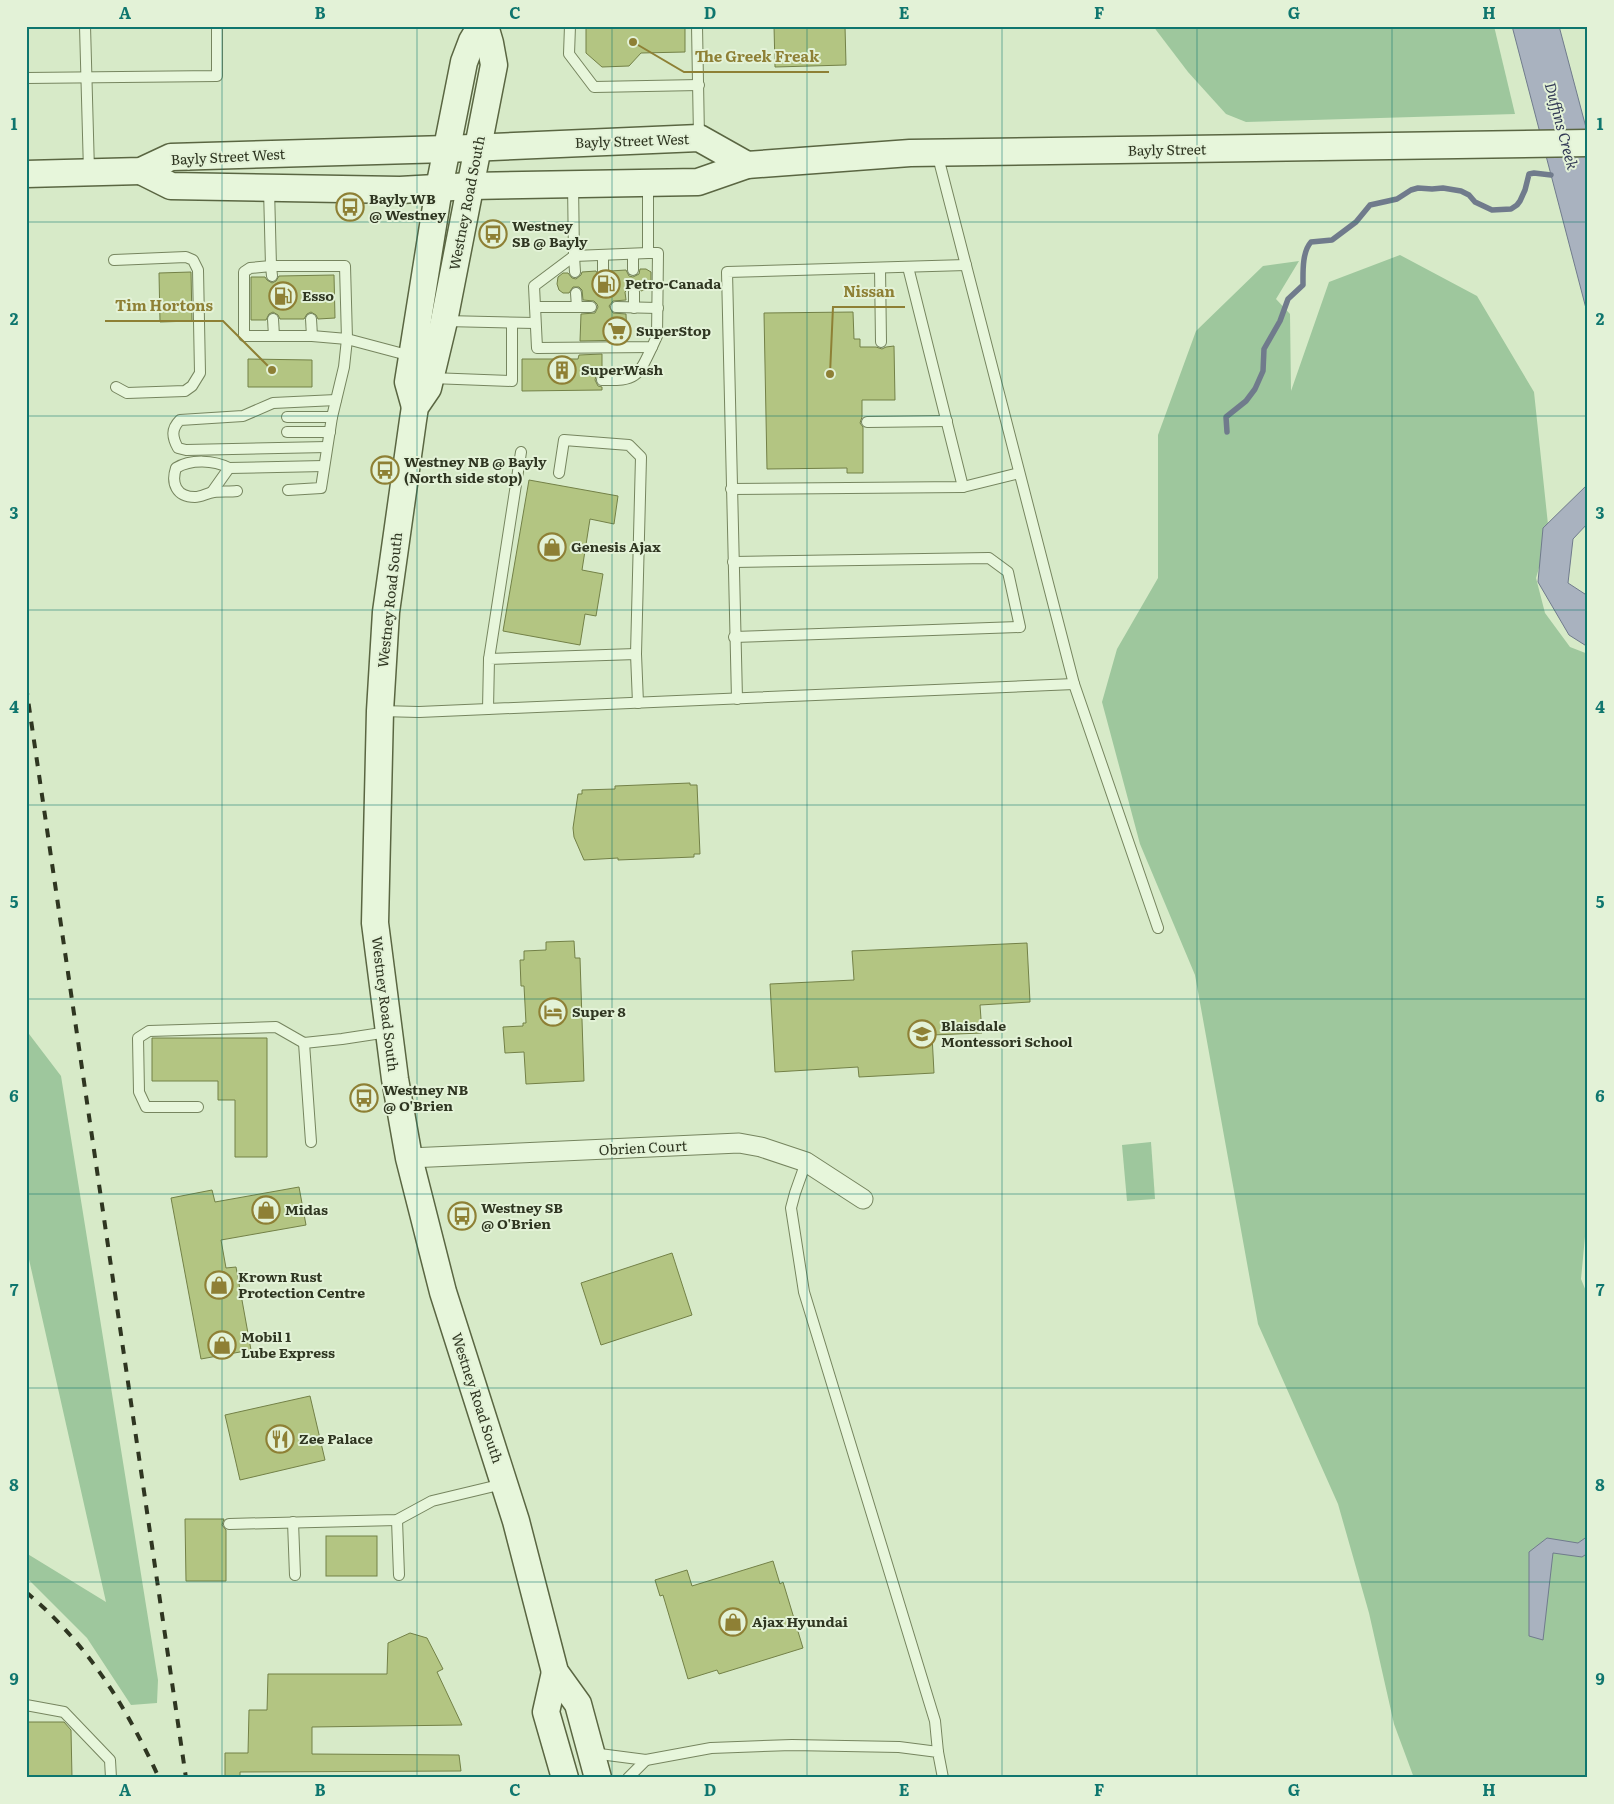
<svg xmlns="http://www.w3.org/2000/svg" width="1614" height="1804" viewBox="0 0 1614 1804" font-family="Literata,serif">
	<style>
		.green { fill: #9ec79d }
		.water { fill: #a9b2bf; stroke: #707b8c }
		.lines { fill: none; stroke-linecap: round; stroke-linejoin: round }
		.stream { stroke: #707b8c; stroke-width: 5.5 }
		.building { fill: #b3c582; stroke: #738147 }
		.lane-casing { stroke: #76855f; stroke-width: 12 }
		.street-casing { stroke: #76855f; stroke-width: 21 }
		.secondary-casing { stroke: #5a6642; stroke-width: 29 }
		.lane { stroke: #e7f6db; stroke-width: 10 }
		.street { stroke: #e7f6db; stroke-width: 19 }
		.secondary { stroke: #e7f6db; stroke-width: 26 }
		.rail { stroke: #2f3621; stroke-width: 4; stroke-dasharray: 9 9; stroke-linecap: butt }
		.grid { fill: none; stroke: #0f766e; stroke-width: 1; stroke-opacity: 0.55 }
		.labels { text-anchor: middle; stroke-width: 4; stroke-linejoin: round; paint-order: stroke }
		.street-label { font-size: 14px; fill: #2f3621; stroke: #e3f2d7 }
		.poi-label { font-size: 14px; font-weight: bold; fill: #2f3621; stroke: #e3f2d7; text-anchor: start }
		.water-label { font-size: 15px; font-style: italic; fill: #323955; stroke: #e3f2d7 }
		.leader { fill: none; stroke: #8e8035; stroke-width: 2 }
		.callout-dot { fill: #8e8035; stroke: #e3f2d7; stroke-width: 2 }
		.callout-label { font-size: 15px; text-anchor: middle; font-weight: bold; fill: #8e8035; stroke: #e3f2d7; stroke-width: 4; stroke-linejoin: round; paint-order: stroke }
		.neatline { fill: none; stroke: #0f766e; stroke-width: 2 }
		.grid-label { font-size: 16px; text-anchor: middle; font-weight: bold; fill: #0f766e }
	</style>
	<rect width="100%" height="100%" fill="#d7eac8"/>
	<g class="green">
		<path d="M1153,26H1494L1515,114L1246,122L1226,114L1188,72Z"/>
		<path d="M1400,255L1477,296L1534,392L1549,534L1536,578L1545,613L1570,647L1588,654V1205L1581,1279L1588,1296V1778H1414L1394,1724L1369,1613L1338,1504L1258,1324L1195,975L1140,844L1102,702L1117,649L1158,578V435L1196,331L1263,266L1299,261L1276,299L1290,314L1291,391L1329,282Z"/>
		<path d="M26,1030L61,1076L158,1680L157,1703L131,1705L87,1638L26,1577V1553L106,1602L26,1246Z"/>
		<path d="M1151,1142L1155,1199L1127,1201L1122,1145Z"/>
	</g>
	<g class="water">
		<path d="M1512,26H1559L1588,135V316Z"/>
		<path d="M1588,484V523L1573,539L1568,583L1588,596V647L1569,635L1538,582L1543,528Z"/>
		<path d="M1588,1536V1553L1582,1557L1553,1553L1543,1640L1529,1636V1552L1547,1538L1578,1543Z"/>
	</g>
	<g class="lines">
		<path class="stream" d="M1227,432L1226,417L1246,401L1255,389L1263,371L1264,349L1280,321L1288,299L1303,285C1303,272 1302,252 1311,242L1332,240L1356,222L1370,205L1397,199L1411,190L1418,188L1432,189L1443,188L1461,191L1469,195L1475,202L1492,210L1511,209L1517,205L1520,201L1525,190L1529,174L1534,173L1551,175"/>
	</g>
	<g class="building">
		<path d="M586,26H685V52L641,53L629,66L602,67L586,53Z"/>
		<path d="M774,26H845L846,65L775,67Z"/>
		<path d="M640,269H646L651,272V288L641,291L637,286H631L625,292L626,300L613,301L609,306L613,313L626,314L627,340L580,341L581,314L595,313L598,307L597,304L594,301L583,300L582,290L579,287H573L569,293H563L559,290L557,284L558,277L563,273H568L572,278L576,279L581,275L582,272L596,271L599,277L603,278L609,275L610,271L626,270L629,276L633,277L639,274Z"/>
		<path d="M191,272L192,321L160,322L159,273Z"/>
		<path d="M334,275L335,318L318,319L316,315L311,312L307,314L304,319H280L278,315L273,312L269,314L266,320H251V277H265L267,280L272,283L276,281L279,276Z"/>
		<path d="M853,312L854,339H860V347H876L882,349L886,347L894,346L895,400H862V417L860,423L863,427V473H847V468L767,469L764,313Z"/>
		<path d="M602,354V373L596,376L595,380L598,386L602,387V390L522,391V359H578L579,355Z"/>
		<path d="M248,359L312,360V387H248Z"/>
		<path d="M529,480L618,496L614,524L590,519L582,570L603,574L596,616L585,614L580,645L503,631Z"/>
		<path d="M690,783V785H697L700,854H694V857L618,860V858L584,860L574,837L573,828L578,794H582V790L615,789V786Z"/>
		<path d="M574,941L575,958H580L584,1081L526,1084L524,1052L505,1053L503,1027L523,1026V1023H526L524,986H521L520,960H524V951L546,950V942Z"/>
		<path d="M1027,943L1030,1002L980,1005L982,1033L932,1035L934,1073L859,1077L858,1067L775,1072L770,984L854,980L852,951Z"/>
		<path d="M152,1038H267V1157H235V1100H218V1081H152Z"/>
		<path d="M299,1187L306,1225L221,1240L226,1268L236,1267L251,1350L201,1359L171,1198L212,1190L215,1202Z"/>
		<path d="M672,1253L692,1315L601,1345L581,1283Z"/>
		<path d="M310,1396L325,1460L240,1480L225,1415Z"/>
		<path d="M185,1519H224L222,1525L226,1530V1581H186Z"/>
		<rect x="326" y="1536" width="51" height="40"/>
		<path d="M773,1561L780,1584L783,1582L803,1648L719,1674L717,1670L688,1679L663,1595L660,1596L655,1580L687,1570L692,1586Z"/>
		<path d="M410,1633L427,1638L443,1669L437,1672L462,1725L312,1727V1754L459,1755L461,1771L240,1772V1778H225V1753H248L249,1710H267L268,1674H387L388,1643Z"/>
		<path d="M26,1722H64L71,1730L72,1778H26Z"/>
	</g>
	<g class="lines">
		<g class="lane-casing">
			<g id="lane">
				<path d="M85,26L89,171"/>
				<path d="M570,26L569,54L594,87L699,85"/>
				<path d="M697,26L699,137"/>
				<path d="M26,78L217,76V26"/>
				<path d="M937,153L1074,684L1158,928"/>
				<path d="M573,184L574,256L648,253V184"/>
				<path d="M269,189L271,266H345L347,339L344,367L332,417L321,488L288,490"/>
				<path d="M633,254V270"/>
				<path d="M574,256L534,286L537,348L652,347L657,336L658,253H648"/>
				<path d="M574,256L575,272"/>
				<path d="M114,260L186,257L193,260L198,270L200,373L192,386L185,391L127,393L116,387"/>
				<path d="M908,267L963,487"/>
				<path d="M880,268L881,342"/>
				<path d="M603,271V255"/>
				<path d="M272,276L271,266L250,268L244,272V336H312L347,339L411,356"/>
				<path d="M634,292V308"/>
				<path d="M576,293L577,307"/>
				<path d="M535,307H591"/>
				<path d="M616,307L658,308"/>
				<path d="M273,319L274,336"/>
				<path d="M311,319L312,336"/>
				<path d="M445,321L535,323"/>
				<path d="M431,378L512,381V323"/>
				<path d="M602,380C636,381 638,377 652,347"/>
				<path d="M287,417H332"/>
				<path d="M867,422L947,421"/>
				<path d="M287,432H330"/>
				<path d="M327,447L186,450L178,448C172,437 171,429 180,420L243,416L273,403L336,400"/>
				<path d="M559,473L564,440L629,445L641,457L636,654"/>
				<path d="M731,489L963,487L1019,473"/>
				<path d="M237,491C230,492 221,491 214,492C207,493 201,497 195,497C176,497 171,483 176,468C191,459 214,460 229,468L324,466"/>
				<path d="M212,492L229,468"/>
				<path d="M733,562L989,558L1008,572L1020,627L734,637"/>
				<path d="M489,659L521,452"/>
				<path d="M737,699L727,272L966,265"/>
				<path d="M488,709L489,659L636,654L638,703"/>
				<path d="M380,711L419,712L488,709L1074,684"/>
				<path d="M198,1107H146L139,1092L138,1038L149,1031L276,1027L304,1043"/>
				<path d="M311,1142L304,1043L342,1039L388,1032"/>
				<path d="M806,1162L795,1193L791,1208L804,1292L935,1721L938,1752"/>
				<path d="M397,1520L399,1575"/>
				<path d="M293,1522L295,1575"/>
				<path d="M229,1524L397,1520L432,1501L503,1484"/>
				<path d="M26,1705L64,1712L110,1760L111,1778"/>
				<path d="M592,1753L646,1760L711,1748L792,1745L899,1747L938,1752L943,1778"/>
				<path d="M628,1778L646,1760"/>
			</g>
		</g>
		<g class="street-casing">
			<path id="street" d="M409,1158L739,1143L761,1147L806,1162L863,1199"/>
		</g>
		<g class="secondary-casing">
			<g id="secondary">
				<path d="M485,26L490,43L494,65L444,321L428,388L415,407L413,420L386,612L380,711L375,923L395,1079L409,1158L443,1292L516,1521L555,1672L578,1704L598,1778"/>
				<path d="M141,171L171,186L400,190L471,186L698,182L747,165L910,153L1588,143"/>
				<path d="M26,174L141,171L171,157L447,149L699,138L747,165"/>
				<path d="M415,407L408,382L439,188L464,62L472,41L481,26"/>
				<path d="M555,1672L546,1712L565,1778"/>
			</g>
		</g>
		<use href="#lane" class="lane"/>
		<use href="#street" class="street"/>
		<use href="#secondary" class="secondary"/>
		<g class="rail">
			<path d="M26,686L186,1778"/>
			<path d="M26,1592C87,1643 126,1706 159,1778"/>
		</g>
	</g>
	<path class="grid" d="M222,26V1778M417,26V1778M612,26V1778M807,26V1778M1002,26V1778M1197,26V1778M1392,26V1778M26,222H1588M26,416H1588M26,610H1588M26,805H1588M26,999H1588M26,1194H1588M26,1388H1588M26,1582H1588"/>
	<defs>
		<g id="bus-ring" transform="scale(1.4375)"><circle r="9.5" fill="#e3f2d7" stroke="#8e8035" stroke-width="1.5"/><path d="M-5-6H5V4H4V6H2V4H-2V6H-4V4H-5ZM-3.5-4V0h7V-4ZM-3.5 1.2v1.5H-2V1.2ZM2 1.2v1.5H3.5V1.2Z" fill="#8e8035"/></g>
		<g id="fuel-ring" transform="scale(1.4375)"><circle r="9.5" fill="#e3f2d7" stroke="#8e8035" stroke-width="1.5"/><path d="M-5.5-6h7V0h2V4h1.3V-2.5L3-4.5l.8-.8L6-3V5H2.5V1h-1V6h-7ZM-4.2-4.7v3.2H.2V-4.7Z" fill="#8e8035"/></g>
		<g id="supermarket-ring" transform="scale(1.4375)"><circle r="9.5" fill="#e3f2d7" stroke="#8e8035" stroke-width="1.5"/><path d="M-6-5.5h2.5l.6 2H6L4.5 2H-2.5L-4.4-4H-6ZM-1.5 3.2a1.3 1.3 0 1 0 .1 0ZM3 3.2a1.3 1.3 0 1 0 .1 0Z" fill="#8e8035"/></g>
		<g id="building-ring" transform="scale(1.4375)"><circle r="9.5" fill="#e3f2d7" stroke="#8e8035" stroke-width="1.5"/><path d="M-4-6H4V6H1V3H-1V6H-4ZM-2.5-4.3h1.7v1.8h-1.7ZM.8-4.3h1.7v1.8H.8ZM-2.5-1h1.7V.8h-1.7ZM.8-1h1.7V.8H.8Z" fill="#8e8035"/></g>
		<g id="shop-ring" transform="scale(1.4375)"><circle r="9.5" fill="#e3f2d7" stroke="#8e8035" stroke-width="1.5"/><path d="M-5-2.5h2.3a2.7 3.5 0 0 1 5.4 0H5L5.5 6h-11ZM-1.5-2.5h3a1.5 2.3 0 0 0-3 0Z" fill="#8e8035"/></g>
		<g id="hotel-ring" transform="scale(1.4375)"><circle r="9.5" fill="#e3f2d7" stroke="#8e8035" stroke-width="1.5"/><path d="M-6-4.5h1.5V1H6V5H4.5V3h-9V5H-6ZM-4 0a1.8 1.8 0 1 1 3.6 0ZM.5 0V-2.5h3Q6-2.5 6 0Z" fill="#8e8035"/></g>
		<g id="school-ring" transform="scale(1.4375)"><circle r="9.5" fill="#e3f2d7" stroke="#8e8035" stroke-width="1.5"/><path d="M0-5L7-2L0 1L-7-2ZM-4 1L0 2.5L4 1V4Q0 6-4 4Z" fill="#8e8035"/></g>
		<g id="restaurant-ring" transform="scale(1.4375)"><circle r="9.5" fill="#e3f2d7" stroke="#8e8035" stroke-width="1.5"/><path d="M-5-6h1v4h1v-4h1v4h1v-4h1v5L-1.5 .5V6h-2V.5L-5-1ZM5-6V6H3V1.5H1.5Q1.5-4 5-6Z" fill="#8e8035"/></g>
	</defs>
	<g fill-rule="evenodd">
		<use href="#bus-ring" x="350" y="207"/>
		<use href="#bus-ring" x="493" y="234"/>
		<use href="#fuel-ring" x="606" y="284"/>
		<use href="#fuel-ring" x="283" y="296"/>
		<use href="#supermarket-ring" x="617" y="331"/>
		<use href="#building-ring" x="562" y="370"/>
		<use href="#bus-ring" x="385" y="470"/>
		<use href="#shop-ring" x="552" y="547"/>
		<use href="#hotel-ring" x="553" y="1012"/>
		<use href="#school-ring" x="922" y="1034"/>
		<use href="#bus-ring" x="364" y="1098"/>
		<use href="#shop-ring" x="266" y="1210"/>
		<use href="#bus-ring" x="462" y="1216"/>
		<use href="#shop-ring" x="219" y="1285"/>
		<use href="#shop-ring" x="222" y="1345"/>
		<use href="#restaurant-ring" x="280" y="1439"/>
		<use href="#shop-ring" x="733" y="1622"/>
	</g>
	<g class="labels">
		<g class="street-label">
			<text transform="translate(632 141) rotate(-2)" y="5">Bayly Street West</text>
			<text transform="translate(1167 150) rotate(-1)" y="5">Bayly Street</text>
			<text transform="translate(228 157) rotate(-3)" y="5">Bayly Street West</text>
			<text transform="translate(467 203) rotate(-79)" y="5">Westney Road South</text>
			<text transform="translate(390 600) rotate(-84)" y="5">Westney Road South</text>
			<text transform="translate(385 1004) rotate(83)" y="5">Westney Road South</text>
			<text transform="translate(643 1148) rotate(-3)" y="5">Obrien Court</text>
			<text transform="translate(477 1398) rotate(72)" y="5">Westney Road South</text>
		</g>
		<g class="poi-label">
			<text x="369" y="204">Bayly WB<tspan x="369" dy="16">@ Westney</tspan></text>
			<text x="512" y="231">Westney<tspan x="512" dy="16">SB @ Bayly</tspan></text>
			<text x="625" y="289">Petro-Canada</text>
			<text x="302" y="301">Esso</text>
			<text x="636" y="336">SuperStop</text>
			<text x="581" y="375">SuperWash</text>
			<text x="404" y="467">Westney NB @ Bayly<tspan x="404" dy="16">(North side stop)</tspan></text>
			<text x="571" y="552">Genesis Ajax</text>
			<text x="572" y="1017">Super 8</text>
			<text x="941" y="1031">Blaisdale<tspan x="941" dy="16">Montessori School</tspan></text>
			<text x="383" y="1095">Westney NB<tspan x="383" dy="16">@ O'Brien</tspan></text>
			<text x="481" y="1213">Westney SB<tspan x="481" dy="16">@ O'Brien</tspan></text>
			<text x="285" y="1215">Midas</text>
			<text x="238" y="1282">Krown Rust<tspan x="238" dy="16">Protection Centre</tspan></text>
			<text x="241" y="1342">Mobil 1<tspan x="241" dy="16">Lube Express</tspan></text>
			<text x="299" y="1444">Zee Palace</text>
			<text x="752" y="1627">Ajax Hyundai</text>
		</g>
		<g class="water-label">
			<text transform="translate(1561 126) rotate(75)" y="5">Duffins Creek</text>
		</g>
	</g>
	<path class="leader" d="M633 42L684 72H829M830 374L833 307H905M272 370L223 321H105"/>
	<g class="callout-dot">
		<circle cx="633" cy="42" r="5"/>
		<circle cx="830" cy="374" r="5"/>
		<circle cx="272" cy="370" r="5"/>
	</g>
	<g class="callout-label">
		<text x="757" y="62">The Greek Freak</text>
		<text x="869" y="297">Nissan</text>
		<text x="164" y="311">Tim Hortons</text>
	</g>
	<rect width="1614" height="1804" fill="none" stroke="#e3f2d7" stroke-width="55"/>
	<rect x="28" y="28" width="1558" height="1748" class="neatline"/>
	<g class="grid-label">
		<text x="125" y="19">A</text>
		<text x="320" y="19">B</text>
		<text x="515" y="19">C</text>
		<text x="710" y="19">D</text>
		<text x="904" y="19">E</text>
		<text x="1099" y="19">F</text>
		<text x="1294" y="19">G</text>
		<text x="1489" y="19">H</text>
		<text x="14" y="130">1</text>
		<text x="1600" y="130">1</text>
		<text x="14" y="325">2</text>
		<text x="1600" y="325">2</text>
		<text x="14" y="519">3</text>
		<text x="1600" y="519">3</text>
		<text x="14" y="713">4</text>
		<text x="1600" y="713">4</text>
		<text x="14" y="908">5</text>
		<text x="1600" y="908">5</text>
		<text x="14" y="1102">6</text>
		<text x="1600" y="1102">6</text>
		<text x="14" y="1296">7</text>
		<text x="1600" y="1296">7</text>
		<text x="14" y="1491">8</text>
		<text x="1600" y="1491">8</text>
		<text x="14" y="1685">9</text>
		<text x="1600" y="1685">9</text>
		<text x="125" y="1796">A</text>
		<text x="320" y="1796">B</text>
		<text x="515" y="1796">C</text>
		<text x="710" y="1796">D</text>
		<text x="904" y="1796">E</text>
		<text x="1099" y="1796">F</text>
		<text x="1294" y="1796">G</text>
		<text x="1489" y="1796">H</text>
	</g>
</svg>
